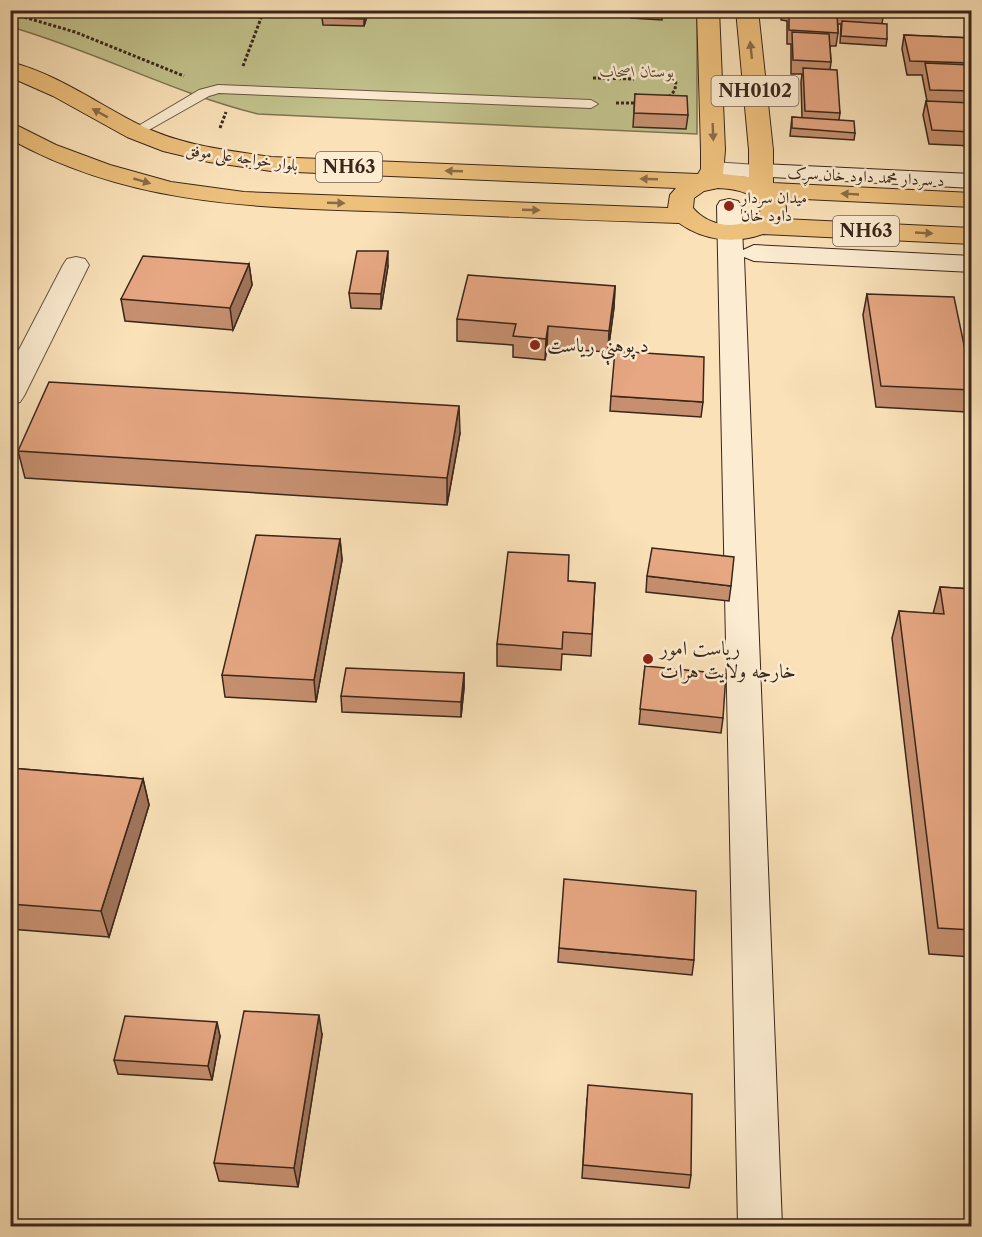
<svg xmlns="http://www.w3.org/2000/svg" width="982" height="1237" viewBox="0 0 982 1237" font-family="'Libre Caslon Text',Amiri,serif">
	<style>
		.green { fill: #c2c28c; stroke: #7e7454; stroke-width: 1.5 }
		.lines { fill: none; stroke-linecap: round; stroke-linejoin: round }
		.lane-casing { stroke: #6a5542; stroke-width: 2 }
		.street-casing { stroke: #6a5542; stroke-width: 2 }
		.secondary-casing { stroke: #3a261b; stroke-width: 2 }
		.highway-casing { stroke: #3a261b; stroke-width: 2 }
		.path { stroke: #3a261b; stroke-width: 3; stroke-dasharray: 3 2; stroke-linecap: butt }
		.lane { fill: #fcecd1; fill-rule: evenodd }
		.street { fill: #fcecd1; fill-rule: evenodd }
		.secondary { fill: #fcecd1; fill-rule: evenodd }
		.highway { fill: #edc07c; fill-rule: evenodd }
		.wall { fill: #c69070; stroke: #3a261b; stroke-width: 1.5 }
		.shaded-wall { fill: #a1755b; stroke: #3a261b; stroke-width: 1.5 }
		.building { fill: #e6a782; stroke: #3a261b; stroke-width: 1.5 }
		.oneway { fill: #8b6b47 }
		.poi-dot { fill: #8f2418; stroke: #fcecd1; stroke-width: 2 }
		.labels { text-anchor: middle; stroke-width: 5; stroke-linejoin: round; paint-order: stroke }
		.far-park-label { font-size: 16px; font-style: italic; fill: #5c4d37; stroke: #fcecd1 }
		.far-street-label { font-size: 16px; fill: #3a261b; stroke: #fcecd1 }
		.far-poi-label { font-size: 16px; fill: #3a261b; stroke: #fcecd1; text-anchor: start }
		.shield { fill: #fcecd1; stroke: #746152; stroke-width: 1.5 }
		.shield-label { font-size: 18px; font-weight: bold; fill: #3a261b }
		.poi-label { font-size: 20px; fill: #3a261b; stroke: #fcecd1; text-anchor: start }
	</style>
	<rect width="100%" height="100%" fill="#fae1b8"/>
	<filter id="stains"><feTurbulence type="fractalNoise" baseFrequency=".00333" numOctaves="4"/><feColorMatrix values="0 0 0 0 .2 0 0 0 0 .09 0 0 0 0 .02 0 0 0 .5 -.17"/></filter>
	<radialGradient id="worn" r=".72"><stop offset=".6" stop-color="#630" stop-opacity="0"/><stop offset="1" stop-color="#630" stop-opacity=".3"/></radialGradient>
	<path class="green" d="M10,11H697V134L258,114C173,93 95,51 11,27Z"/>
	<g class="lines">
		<g class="lane-casing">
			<path id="lane" d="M218,85L591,100L598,104L591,108L219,93L209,96L140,135L135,136L128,132L199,90Z"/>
		</g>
		<g class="street-casing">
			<g id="street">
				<path d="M713,162L770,166L773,171L770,176L761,178L704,174L701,169L704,164Z"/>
				<path d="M76,257L85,259L89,265L24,396L20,402L10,405V367L63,265L67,259Z"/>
			</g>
		</g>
		<g class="secondary-casing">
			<g id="secondary">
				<path d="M761,164L972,174V188L752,176L749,171L752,166Z"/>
				<path d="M729,199L738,201L741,206L743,250L754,245L972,256V272L754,261L744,257L782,1226H738L717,206L720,201Z"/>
			</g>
		</g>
		<g class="highway-casing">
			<path id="highway" d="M697,10H719L725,150L723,174L749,177V150L736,10H758L773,150V183L972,193V207L783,198C787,204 787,214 783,219L972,228V244L763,234C735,244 704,241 679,223C585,220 492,216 398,212C260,207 135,208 10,139V122L56,145L110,165L171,182L244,192L668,208L670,195L676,188L271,171L209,162L163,151L127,137L53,96L10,77V62C58,74 99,105 142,126C183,146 227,150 271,157L698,174L701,169V150ZM718,188C735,189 748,191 761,203L760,213C741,231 710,228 693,208L694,198L704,191Z"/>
		</g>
		<g class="path">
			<path d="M10,13L75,32L184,76"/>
			<path d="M243,66L264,10"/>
			<path d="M593,78L634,79"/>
			<path d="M669,97L675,90L676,80"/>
			<path d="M616,103H639"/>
			<path d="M220,128L226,112"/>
		</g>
		<use href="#lane" class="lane"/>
		<use href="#street" class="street"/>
		<use href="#secondary" class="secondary"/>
		<use href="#highway" class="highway"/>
	</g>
	<g class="wall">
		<path d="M179,10H218L216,17L179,16Z"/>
		<path d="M325,10H368V13L364,26L323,25L322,18Z"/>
		<path d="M632,10H663L662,20L631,18Z"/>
		<path d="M782,10H884L882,24L887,39L886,46L840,43L841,24H838V33L836,46H830L831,62L830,70L840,113L839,120L855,133L854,140L790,136L792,117L802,118L801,82L802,74H791V44H787V21L781,20Z"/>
		<path d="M968,10H972V24Z"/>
		<path d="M904,35L972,38V146L929,144L923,115L926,101H927L922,75H907L902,49Z"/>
		<path d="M635,94L688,115L686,129L633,127Z"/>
		<path d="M249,264L252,285L233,330L125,321L121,299Z"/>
		<path d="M388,266L381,309L351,308L349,293Z"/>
		<path d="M615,286L614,307L608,352L547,348L545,360L513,357V345L457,341V319Z"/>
		<path d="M867,294L972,383V396L967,412L876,407L863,315Z"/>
		<path d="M611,396L703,402L701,417L610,411Z"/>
		<path d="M460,433L447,505L25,478L18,451Z"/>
		<path d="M340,539L342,560L316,702L225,697L222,675Z"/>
		<path d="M647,576L731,586L729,601L646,592Z"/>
		<path d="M568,581L595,583L591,656L562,654L561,670L497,666V644Z"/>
		<path d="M940,587L972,589V957L929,954L892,638L899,611L933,614Z"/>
		<path d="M645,666L723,718L721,733L639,724Z"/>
		<path d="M464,673V688L461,717L342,712L341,696Z"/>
		<path d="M10,768L143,779L149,805L109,937L10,929Z"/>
		<path d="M559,948L694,960L692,975L558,962Z"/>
		<path d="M322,1035L298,1187L219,1181L214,1163Z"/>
		<path d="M220,1036L212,1080L118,1074L114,1060Z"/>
		<path d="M587,1099L691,1175L689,1188L582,1178Z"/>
	</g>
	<g class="shaded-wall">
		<path d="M215,10H218L216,17Z"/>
		<path d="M366,10H368V13L364,26V19Z"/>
		<path d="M388,251V266L381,309V294Z"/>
		<path d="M249,264L252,285L233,330L230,308Z"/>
		<path d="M615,286L614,307L608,352L609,331Z"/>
		<path d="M548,326L547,348L545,360L546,339Z"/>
		<path d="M459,406L460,433L447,505V478Z"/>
		<path d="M340,539L342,560L316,702L314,680Z"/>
		<path d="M464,673V688L461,717V702Z"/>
		<path d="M143,779L149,805L109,937L101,911Z"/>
		<path d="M319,1015L322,1035L298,1187L294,1168Z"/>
		<path d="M217,1022L220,1036L212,1080L208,1066Z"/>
	</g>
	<g class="building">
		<path d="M325,10H366L364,19L322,18Z"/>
		<path d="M632,10H662V13Z"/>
		<path d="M838,10H884V14Z"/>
		<path d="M789,11L837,13L838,33L789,30Z"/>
		<path d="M842,21L887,24V39L841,36Z"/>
		<path d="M792,32L829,34L831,62L793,60Z"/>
		<path d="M904,35L972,38V63L910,61Z"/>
		<path d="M925,63L972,65V91L930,90Z"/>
		<path d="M803,68L837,70L840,113L805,111Z"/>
		<path d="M635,94L687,96L688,115L634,113Z"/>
		<path d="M926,101L972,103V132L932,130Z"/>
		<path d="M792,117L854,121L855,133L792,128Z"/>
		<path d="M357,251H388L381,294L349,293Z"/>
		<path d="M143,256L249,264L230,308L121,299Z"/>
		<path d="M468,275L615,286L609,331L548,326L546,339L513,336L516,324L457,319Z"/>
		<path d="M867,294L954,297L972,383V390L881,386Z"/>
		<path d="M615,351L704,357L703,402L611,396Z"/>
		<path d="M49,382L459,406L447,478L18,451Z"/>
		<path d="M256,535L340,539L314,680L222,675Z"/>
		<path d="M652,548L734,557L731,586L647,576Z"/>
		<path d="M508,552L569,555L568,581L595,583L592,634L563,632L562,649L497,644Z"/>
		<path d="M940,587L972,589V930L938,928L899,611L944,614Z"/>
		<path d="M645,666L726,674L723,718L640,709Z"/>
		<path d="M346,668L464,673L461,702L341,696Z"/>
		<path d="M10,768L143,779L101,911L10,904Z"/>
		<path d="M564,879L696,891L694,960L559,948Z"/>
		<path d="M244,1011L319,1015L294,1168L214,1163Z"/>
		<path d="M125,1016L217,1022L208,1066L114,1060Z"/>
		<path d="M588,1085L692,1094L691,1175L583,1165Z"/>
	</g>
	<defs><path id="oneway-solid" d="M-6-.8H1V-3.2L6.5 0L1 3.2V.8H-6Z" transform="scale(1.5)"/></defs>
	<g class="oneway">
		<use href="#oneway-solid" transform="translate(751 50) rotate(-96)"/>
		<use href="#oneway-solid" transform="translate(100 113) rotate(-151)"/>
		<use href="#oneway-solid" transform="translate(713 132) rotate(88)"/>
		<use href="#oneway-solid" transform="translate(454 171) rotate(-178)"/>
		<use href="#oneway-solid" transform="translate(649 179) rotate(-178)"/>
		<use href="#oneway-solid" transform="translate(142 181) rotate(16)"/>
		<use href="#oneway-solid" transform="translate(850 194) rotate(-177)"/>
		<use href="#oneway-solid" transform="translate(336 203) rotate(2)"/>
		<use href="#oneway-solid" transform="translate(531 210) rotate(2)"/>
		<use href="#oneway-solid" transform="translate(924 233) rotate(3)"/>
	</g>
	<g class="poi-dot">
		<circle cx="729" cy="206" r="6"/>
		<circle cx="535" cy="345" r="6"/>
		<circle cx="648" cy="659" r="6"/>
	</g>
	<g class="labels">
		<g class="far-park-label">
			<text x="637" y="77">بوستان اصحاب</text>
		</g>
		<g class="far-street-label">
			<text transform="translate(242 157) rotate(8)" y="6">بلوار خواجه علی موفق</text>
			<text transform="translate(866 176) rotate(3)" y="6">د سردار محمد داود خان سړک</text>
		</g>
		<g class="far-poi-label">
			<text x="741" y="203">میدان سردار<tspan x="741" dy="18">داود خان</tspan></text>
		</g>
		<g class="shield">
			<rect x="711.5" y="76" width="87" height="30" rx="4.5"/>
			<rect x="316" y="152" width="66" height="30" rx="4.5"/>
			<rect x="833" y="216" width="66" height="30" rx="4.5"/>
		</g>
		<g class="shield-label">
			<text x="755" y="97">NH0102</text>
			<text x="349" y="173">NH63</text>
			<text x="866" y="237">NH63</text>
		</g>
		<g class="poi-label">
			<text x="547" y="352">د پوهنې ریاست</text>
			<text x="660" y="655">ریاست امور<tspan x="660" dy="23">خارجه ولایت هرات</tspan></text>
		</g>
	</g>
	<rect width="982" height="1237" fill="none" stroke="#fae1b8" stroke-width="36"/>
	<rect x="12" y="12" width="958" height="1213" fill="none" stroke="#3a261b" stroke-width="3"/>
	<rect x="18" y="18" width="946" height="1201" fill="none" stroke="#3a261b" stroke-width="1.5"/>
	<rect width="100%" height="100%" filter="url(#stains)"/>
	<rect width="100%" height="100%" fill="url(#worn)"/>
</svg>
